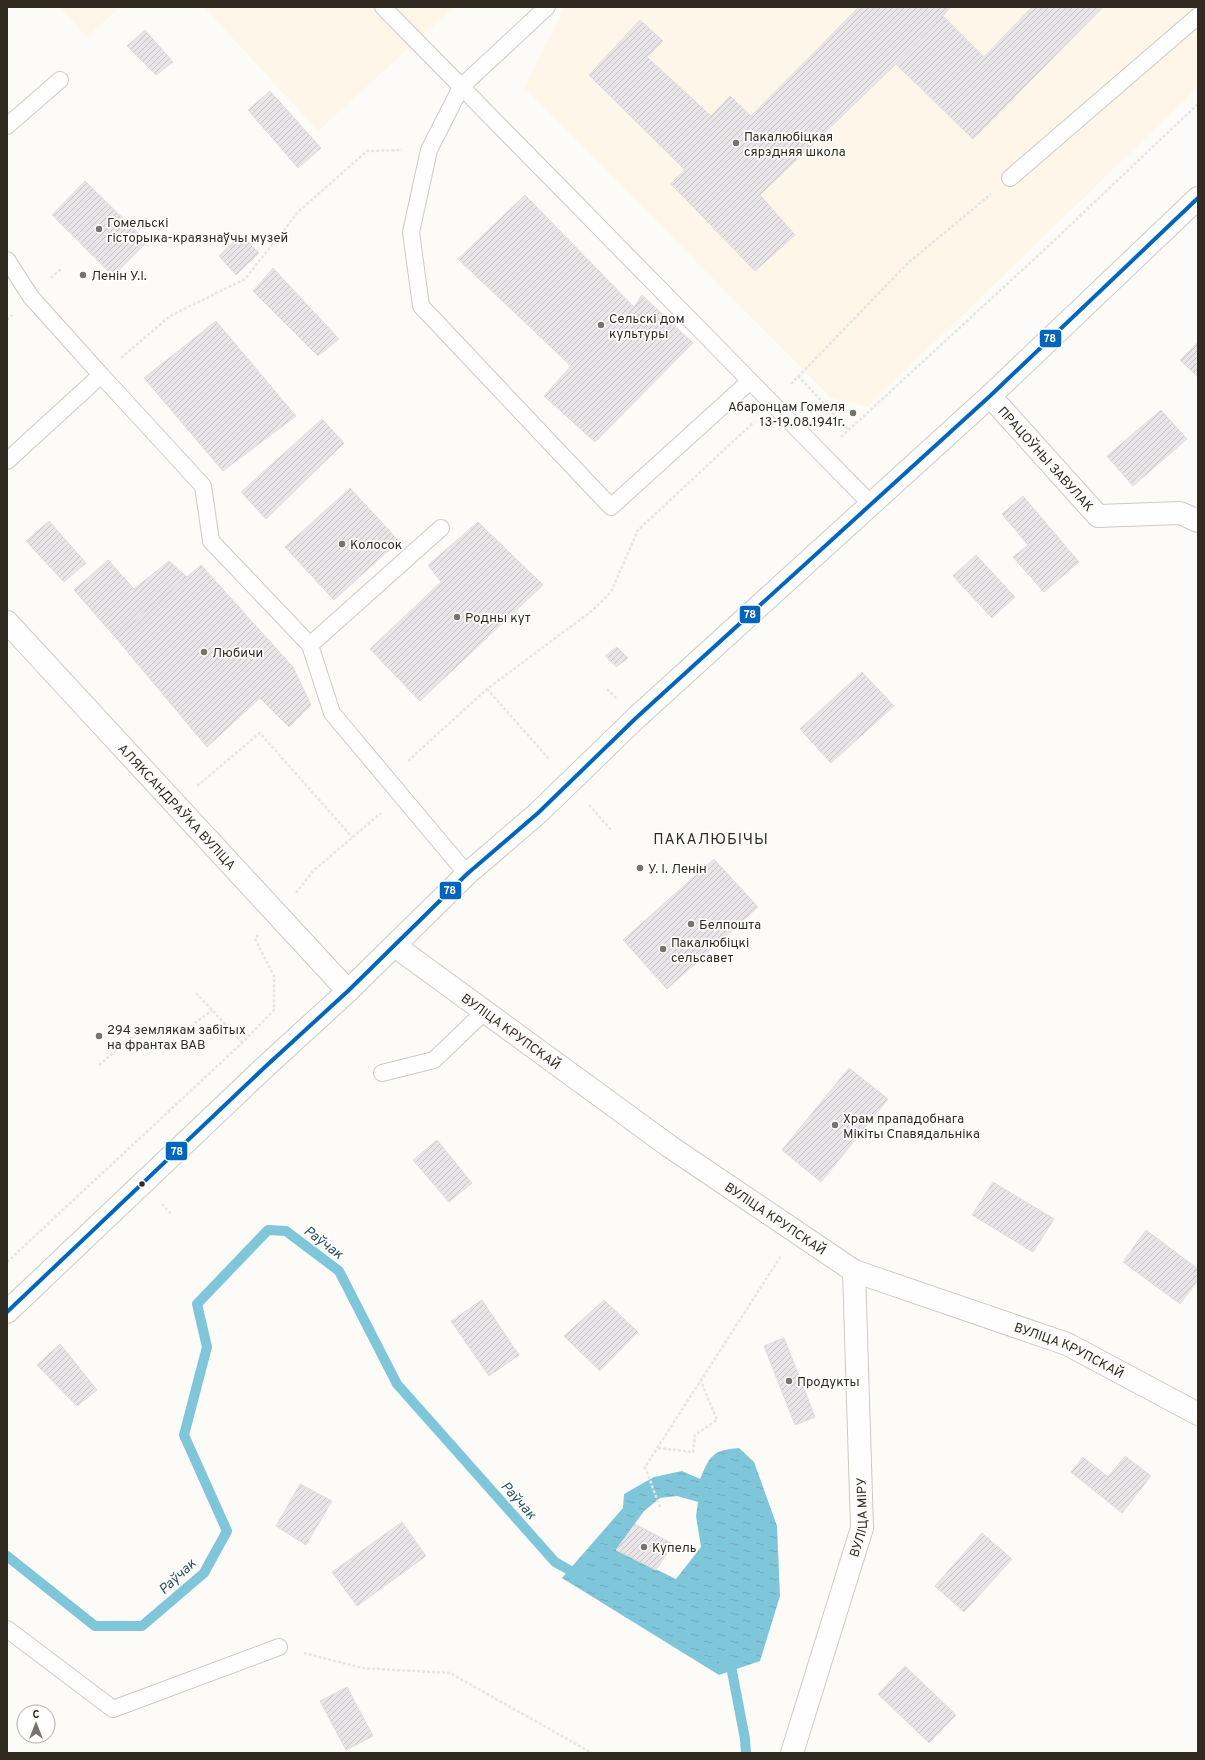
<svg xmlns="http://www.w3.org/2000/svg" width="1205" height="1760" viewBox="0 0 1205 1760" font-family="Overpass,sans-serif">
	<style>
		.built { fill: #fef6e9 }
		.water { fill: url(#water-ripples); fill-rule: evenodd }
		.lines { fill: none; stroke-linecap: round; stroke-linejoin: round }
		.stream { stroke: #80c6da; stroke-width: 10 }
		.building { fill: url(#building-hatch); stroke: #e1dde0 }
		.lane-casing { stroke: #cecac3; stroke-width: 18 }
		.street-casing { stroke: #cecac3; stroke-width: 24 }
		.secondary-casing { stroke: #cecac3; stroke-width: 24 }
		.primary-casing { stroke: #cecac3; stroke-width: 24 }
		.path { stroke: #e5e5e4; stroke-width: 2.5; stroke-dasharray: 3 2; stroke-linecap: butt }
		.lane { stroke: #fffefe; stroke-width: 16 }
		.street { stroke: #fffefe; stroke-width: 22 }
		.secondary { stroke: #fffefe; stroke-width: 22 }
		.primary { stroke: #fffefe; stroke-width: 22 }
		.bus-1-casing { stroke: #fff; stroke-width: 7 }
		.bus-1 { stroke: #0065bd; stroke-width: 4 }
		.poi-dot { fill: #78736c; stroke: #fff; stroke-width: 1.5 }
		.bus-dot { fill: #312a20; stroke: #fff; stroke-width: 1.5 }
		.labels { text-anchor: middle; stroke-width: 3.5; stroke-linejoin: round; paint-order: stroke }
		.poi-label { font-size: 13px; fill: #312a20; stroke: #fff; text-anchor: start }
		.street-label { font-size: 13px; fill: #312a20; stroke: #fff }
		.water-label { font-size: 14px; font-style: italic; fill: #295562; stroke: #fff }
		.quarter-label { font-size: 15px; letter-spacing: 1px; fill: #312a20; stroke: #fff }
		.line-badge { stroke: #fff; stroke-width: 1.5 }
		.badge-label { font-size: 11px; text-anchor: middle; font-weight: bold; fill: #fff }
	</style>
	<defs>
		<pattern id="water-ripples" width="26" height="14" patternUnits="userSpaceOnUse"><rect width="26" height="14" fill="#80c6da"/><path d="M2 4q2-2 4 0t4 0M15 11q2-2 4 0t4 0" fill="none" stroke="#6faabb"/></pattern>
		<pattern id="building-hatch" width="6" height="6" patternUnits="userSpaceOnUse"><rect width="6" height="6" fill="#e9e4e7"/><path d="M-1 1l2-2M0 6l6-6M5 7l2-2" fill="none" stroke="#c8c4c6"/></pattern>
	</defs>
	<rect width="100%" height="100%" fill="#fdfbf8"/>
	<g class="built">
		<path d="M59,7H120L87,37Z"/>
		<path d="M204,7H454L318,131Z"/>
		<path d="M565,7H1198V87L868,407L831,398L524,87Z"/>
	</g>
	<path class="water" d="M739,1448L754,1462L777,1526L780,1596L760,1661L719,1675L562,1578L623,1508L624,1494L654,1477L682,1471L700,1479C710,1456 712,1450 739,1448ZM677,1496L698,1502L696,1516L701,1547L676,1579L616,1550L644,1511L660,1498Z"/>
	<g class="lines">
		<g class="stream">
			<path d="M7,1556L95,1626H142L204,1573L227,1531L184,1435L207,1347L197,1304L268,1230L286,1231L339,1271L397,1384L555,1562L580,1576"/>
			<path d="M724,1662L731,1666L745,1739L746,1753"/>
		</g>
	</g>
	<g class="building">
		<path d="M859,7H950L943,16L896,64L760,195L795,235L755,271L671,184L685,170L589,75L640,20L663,41L647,57L711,116L730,96L751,116Z"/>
		<path d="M1032,7H1103L973,139L896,64L943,16L984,57Z"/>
		<path d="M145,30L173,62L156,75L127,46Z"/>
		<path d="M270,91L321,148L298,168L248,110Z"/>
		<path d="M85,181L147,242L113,276L52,215Z"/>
		<path d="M525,195L634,307L642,295L693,343L595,442L544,396L571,366L458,259Z"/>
		<path d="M241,234L259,253L236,275L219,256Z"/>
		<path d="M273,268L339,339L318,356L253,291Z"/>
		<path d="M216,321L296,416L223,471L144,378Z"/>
		<path d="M1198,342V377L1180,360Z"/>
		<path d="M1161,410L1187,439L1133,486L1107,456Z"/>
		<path d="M322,419L344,443L266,519L241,492Z"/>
		<path d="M350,488L399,541L334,600L285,547Z"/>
		<path d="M1023,496L1079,562L1044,592L1013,557L1028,545L1002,514Z"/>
		<path d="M49,521L86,563L64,582L26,541Z"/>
		<path d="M478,522L543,585L420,701L370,649L441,582L428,565Z"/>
		<path d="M976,555L1015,597L992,618L953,576Z"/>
		<path d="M108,560L134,589L169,561L187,577L115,637L74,590Z"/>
		<path d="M201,565L293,667L311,705L289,727L260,698L207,747L115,637Z"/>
		<path d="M617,647L628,658L616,667L605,656Z"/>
		<path d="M862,672L894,706L831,763L800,729Z"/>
		<path d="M714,859L758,907L667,989L623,940Z"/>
		<path d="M849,1068L888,1099L821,1182L782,1150Z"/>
		<path d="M437,1140L472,1183L449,1202L413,1160Z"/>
		<path d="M993,1182L1054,1219L1033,1252L972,1215Z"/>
		<path d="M1146,1230L1198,1269V1280L1180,1304L1123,1262Z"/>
		<path d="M482,1300L519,1355L489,1376L451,1321Z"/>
		<path d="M604,1300L638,1332L600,1371L564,1336Z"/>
		<path d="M784,1338L815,1417L795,1425L764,1346Z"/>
		<path d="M60,1344L97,1390L77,1406L37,1365Z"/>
		<path d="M1125,1456L1151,1476L1122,1513L1071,1472L1083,1457L1108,1477Z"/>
		<path d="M300,1484L332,1501L306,1545L276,1526Z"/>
		<path d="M402,1522L426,1556L357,1606L332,1572Z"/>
		<path d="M635,1524L673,1544L656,1570L616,1550Z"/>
		<path d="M982,1533L1012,1559L964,1612L935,1586Z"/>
		<path d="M905,1666L956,1715L929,1743L878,1694Z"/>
		<path d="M347,1687L373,1736L346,1750L320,1701Z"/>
	</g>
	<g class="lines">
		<g class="lane-casing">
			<g id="lane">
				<path d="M383,7L872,505"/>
				<path d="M547,7L461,87L429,150L411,232L421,306L611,507L750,381"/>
				<path d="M7,126L60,80"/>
				<path d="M1010,178L1198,16"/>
				<path d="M7,260L31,297L101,375L7,461"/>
				<path d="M101,375L203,486L211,541L310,645L332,713L467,874"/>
				<path d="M310,645L441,528"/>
				<path d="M382,1073L434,1060L484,1012"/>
				<path d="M7,1629L113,1709L279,1647"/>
			</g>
		</g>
		<g class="street-casing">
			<g id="street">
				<path id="s1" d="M990,396L1098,516L1180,513L1198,521"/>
				<path id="s2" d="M792,1753L862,1528L854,1271"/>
			</g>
		</g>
		<g class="secondary-casing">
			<g id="secondary">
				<path id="s3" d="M7,622L348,991"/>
				<path id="s4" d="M395,946L669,1146L854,1271L1067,1344L1198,1414"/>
			</g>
		</g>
		<g class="primary-casing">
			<path id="primary" d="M7,1312L265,1067L348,991L467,874L538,813L636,718L990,396L1198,198"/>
		</g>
		<g class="path">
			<path d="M51,278L62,268"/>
			<path d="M7,320L12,315"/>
			<path d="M121,358L170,316L245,279L299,211L367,151L402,150"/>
			<path d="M798,376L849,430"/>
			<path d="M791,384L908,263L991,194"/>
			<path d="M841,437L1043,251L1198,104"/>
			<path d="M487,689L550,760"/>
			<path d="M607,689L616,698"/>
			<path d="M408,761L487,689L593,610L611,592L638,530L754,422"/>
			<path d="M197,786L260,733L352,837"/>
			<path d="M589,805L611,830"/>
			<path d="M296,893L313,871L381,813"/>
			<path d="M196,993L243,1043"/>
			<path d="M99,1065L136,1033L186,1030L212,1010"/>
			<path d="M162,1204L172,1215"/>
			<path d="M7,1262L242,1043L274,1010V976L255,939L258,935"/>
			<path d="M658,1448L693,1452L695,1435L717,1420L701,1381"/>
			<path d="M660,1507L645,1467L781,1256"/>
			<path d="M304,1653L362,1668L450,1673L592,1753"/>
		</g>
		<use href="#lane" class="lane"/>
		<use href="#street" class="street"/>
		<use href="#secondary" class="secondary"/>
		<use href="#primary" class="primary"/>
		<g class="bus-1-casing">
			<path id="bus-1" d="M7,1312L265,1067L348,991L467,874L538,813L636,718L990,396L1198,198"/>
		</g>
		<use href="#bus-1" class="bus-1"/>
	</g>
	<g class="poi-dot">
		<circle cx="736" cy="143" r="4"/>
		<circle cx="99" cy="229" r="4"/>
		<circle cx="83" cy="275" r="4"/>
		<circle cx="601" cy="325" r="4"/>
		<circle cx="853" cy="413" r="4"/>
		<circle cx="342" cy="544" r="4"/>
		<circle cx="457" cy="617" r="4"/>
		<circle cx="204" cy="652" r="4"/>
		<circle cx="640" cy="868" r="4"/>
		<circle cx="691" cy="924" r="4"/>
		<circle cx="663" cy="949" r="4"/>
		<circle cx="99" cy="1036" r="4"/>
		<circle cx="835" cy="1125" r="4"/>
		<circle cx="789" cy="1381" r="4"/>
		<circle cx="644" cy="1547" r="4"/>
	</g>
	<circle class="bus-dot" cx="142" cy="1184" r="3.5"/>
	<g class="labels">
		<g class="poi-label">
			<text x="744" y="141">Пакалюбіцкая<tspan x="744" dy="15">сярэдняя школа</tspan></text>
			<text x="107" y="227">Гомельскі<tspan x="107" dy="15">гісторыка-краязнаўчы музей</tspan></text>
			<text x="91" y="280">Ленін У.І.</text>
			<text x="609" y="323">Сельскі дом<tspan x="609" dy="15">культуры</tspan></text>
			<text x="845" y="411" text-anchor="end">Абаронцам Гомеля<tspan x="845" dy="15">13-19.08.1941г.</tspan></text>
			<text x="350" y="549">Колосок</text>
			<text x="465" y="622">Родны кут</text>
			<text x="212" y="657">Любичи</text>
			<text x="648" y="873">У. І. Ленін</text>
			<text x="699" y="929">Белпошта</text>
			<text x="671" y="947">Пакалюбіцкі<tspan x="671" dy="15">сельсавет</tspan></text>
			<text x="107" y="1034">294 землякам забітых<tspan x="107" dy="15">на франтах ВАВ</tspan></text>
			<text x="843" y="1123">Храм прападобнага<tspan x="843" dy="15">Мікіты Спавядальніка</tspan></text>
			<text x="797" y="1386">Продукты</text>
			<text x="652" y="1552">Купель</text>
		</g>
		<g class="street-label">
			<text dy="5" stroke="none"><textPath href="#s1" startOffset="84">ПРАЦОЎНЫ ЗАВУЛАК</textPath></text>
			<text dy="5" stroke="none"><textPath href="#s3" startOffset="251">АЛЯКСАНДРАЎКА ВУЛІЦА</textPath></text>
			<text dy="5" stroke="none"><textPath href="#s4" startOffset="144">ВУЛІЦА КРУПСКАЙ</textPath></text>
			<text dy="5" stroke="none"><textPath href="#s4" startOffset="468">ВУЛІЦА КРУПСКАЙ</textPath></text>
			<text dy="5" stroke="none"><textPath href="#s4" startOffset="792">ВУЛІЦА КРУПСКАЙ</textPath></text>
			<text dy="5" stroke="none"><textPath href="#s2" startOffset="246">ВУЛІЦА МІРУ</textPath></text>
		</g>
		<g class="water-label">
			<text transform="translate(324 1242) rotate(37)" y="5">Раўчак</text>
			<text transform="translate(519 1500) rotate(48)" y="5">Раўчак</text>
			<text transform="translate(177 1576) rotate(-43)" y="5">Раўчак</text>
		</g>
		<g class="quarter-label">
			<text x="711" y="844">ПАКАЛЮБІЧЫ</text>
		</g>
	</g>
	<g class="line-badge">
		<rect x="1039" y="329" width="23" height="19" rx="4" fill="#0065bd"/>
		<rect x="739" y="605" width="22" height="19" rx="4" fill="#0065bd"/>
		<rect x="439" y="881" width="23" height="19" rx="4" fill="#0065bd"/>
		<rect x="165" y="1141" width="23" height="20" rx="4" fill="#0065bd"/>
	</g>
	<g class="badge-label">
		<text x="1050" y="342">78</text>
		<text x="750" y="618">78</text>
		<text x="450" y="894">78</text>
		<text x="177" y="1155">78</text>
	</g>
	<rect width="1205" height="1760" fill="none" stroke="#312a20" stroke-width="16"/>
	<g transform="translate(36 1724)"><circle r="19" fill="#ffffff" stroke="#adaaa6"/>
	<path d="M0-3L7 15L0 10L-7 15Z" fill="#78736c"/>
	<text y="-6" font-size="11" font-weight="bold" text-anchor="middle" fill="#312a20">С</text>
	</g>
</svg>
